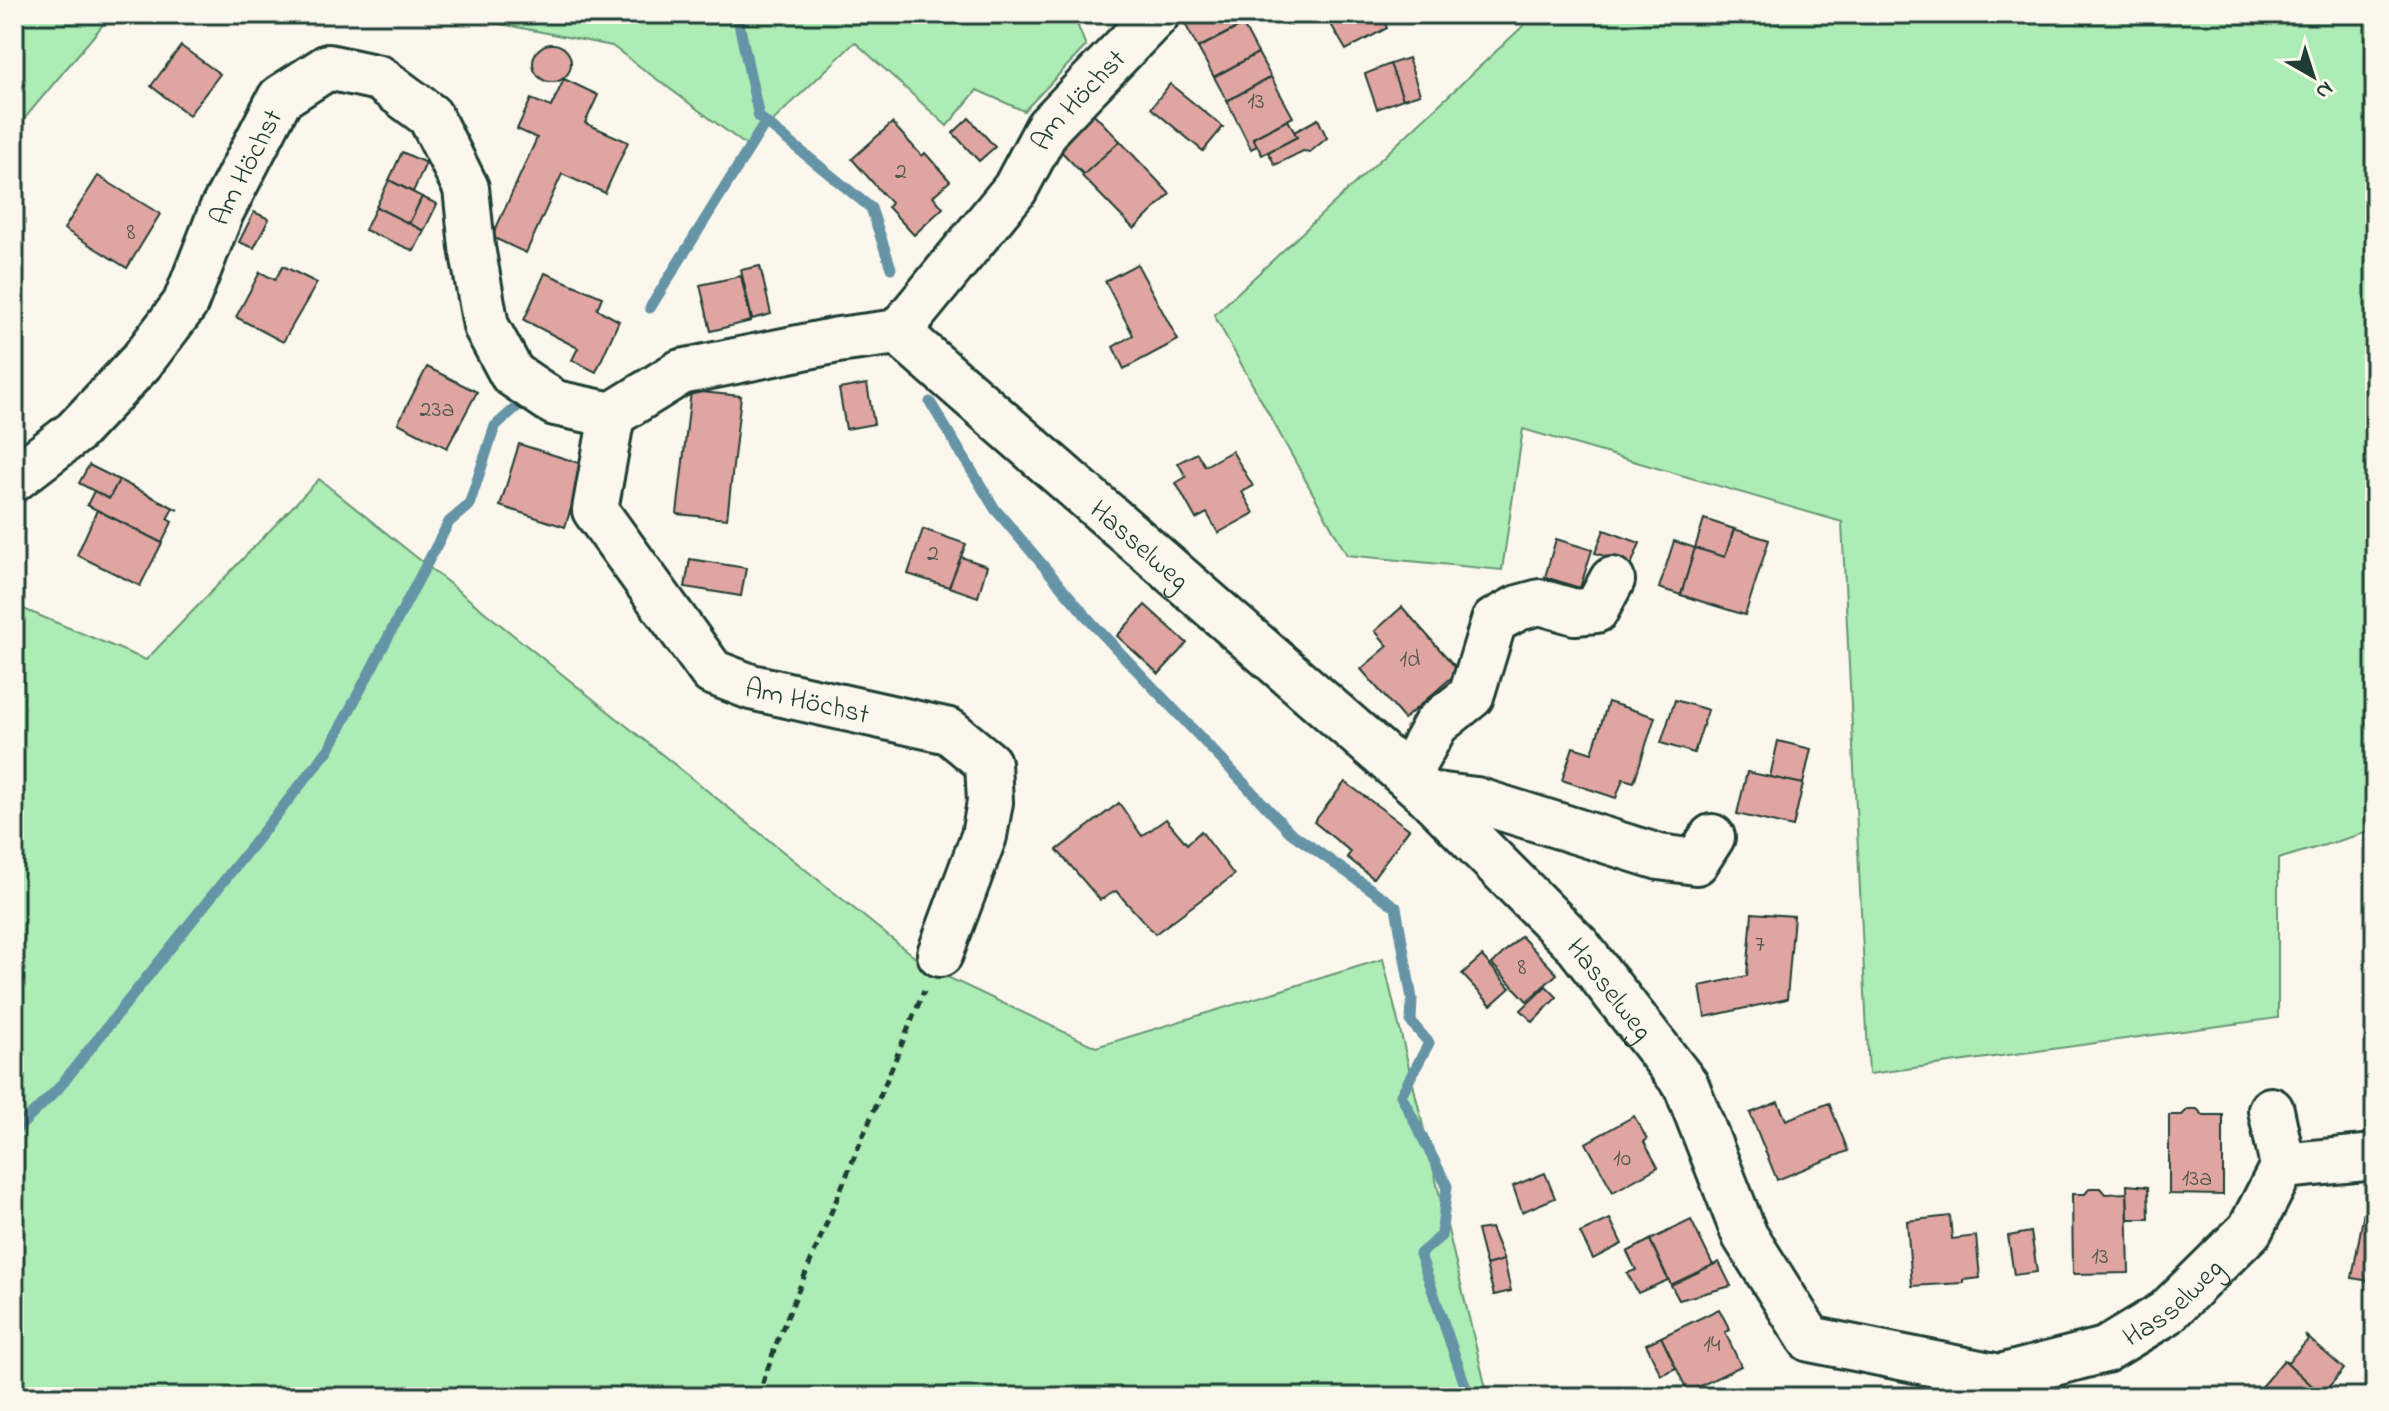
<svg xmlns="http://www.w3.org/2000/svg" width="2389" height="1411" viewBox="0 0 2389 1411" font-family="'Indie Flower',sans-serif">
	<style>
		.green { fill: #adedb5; stroke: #669574; stroke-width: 2 }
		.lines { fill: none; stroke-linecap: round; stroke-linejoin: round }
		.stream { stroke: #6594a7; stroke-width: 11 }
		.building { fill: #e0a5a1; stroke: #1f3d34; stroke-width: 2 }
		.minor-casing { stroke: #1f3d34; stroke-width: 50 }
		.path { stroke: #1f3d34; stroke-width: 5; stroke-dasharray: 8 6; stroke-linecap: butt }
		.minor { stroke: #fbf7ec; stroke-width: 44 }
		.labels { text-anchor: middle; stroke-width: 7; stroke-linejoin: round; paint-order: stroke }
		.number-label { font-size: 24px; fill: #4f574f }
		.street-label { font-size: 28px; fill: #1f3d34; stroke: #fbf7ec }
	</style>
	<rect width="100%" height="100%" fill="#fbf7ec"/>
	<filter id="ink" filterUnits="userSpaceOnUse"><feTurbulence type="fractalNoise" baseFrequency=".0125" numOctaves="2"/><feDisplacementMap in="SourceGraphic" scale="16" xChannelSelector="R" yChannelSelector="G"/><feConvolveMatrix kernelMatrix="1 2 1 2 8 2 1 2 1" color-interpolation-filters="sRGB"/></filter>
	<g filter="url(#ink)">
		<g class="green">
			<path d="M14,14H112L14,131Z"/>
			<path d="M481,14H1073L1086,46L1024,111L977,90L947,126L855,42L747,146L612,46L496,23Z"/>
			<path d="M1536,14H2375V830L2278,859V1018L1869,1074L1842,522L1523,429L1502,570L1347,555L1214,315Z"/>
			<path d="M319,479L928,968L1096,1047L1383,959L1488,1397H14V605L146,660Z"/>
		</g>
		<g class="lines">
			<g class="stream">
				<path d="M737,14L759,117L871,208L891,268"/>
				<path d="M650,308L765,123"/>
				<path d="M930,402L995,509L1093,624L1290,832L1396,907L1412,999L1411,1022L1429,1043L1401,1095L1447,1186L1441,1236L1420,1254L1469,1397"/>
				<path d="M14,1132L57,1090L329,749L449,522L469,505L495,426L521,403"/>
			</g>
		</g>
		<g class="building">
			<path d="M1201,14H1263L1198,48L1184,22Z"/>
			<path d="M1342,14H1381L1387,28L1346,50L1329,21Z"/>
			<path d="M1243,25L1258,53L1214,77L1198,48Z"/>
			<circle cx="552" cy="63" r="19"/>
			<path d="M181,46L220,74L189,115L151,86Z"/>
			<path d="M1258,53L1271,77L1227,101L1214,77Z"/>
			<path d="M1408,58L1420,94L1403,99L1390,64Z"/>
			<path d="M1390,64L1403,99L1377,109L1365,74Z"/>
			<path d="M1271,77L1293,117L1253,138L1257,146L1251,149L1227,101Z"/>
			<path d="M564,79L598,95L585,123L628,142L605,193L562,174L526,253L492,237L537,138L517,129L531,99L551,107Z"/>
			<path d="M1170,84L1223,127L1203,151L1151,108Z"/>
			<path d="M1090,110L1120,141L1084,175L1055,145Z"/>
			<path d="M969,118L995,147L979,161L953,133Z"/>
			<path d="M1318,119L1327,138L1310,152L1303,151L1275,165L1268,152L1297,137L1294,132Z"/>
			<path d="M1288,120L1297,137L1262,155L1253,138Z"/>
			<path d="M892,123L922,156L925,153L950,181L933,196L943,208L914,235L888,207L891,203L852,159Z"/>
			<path d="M1120,141L1170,194L1134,229L1082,176Z"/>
			<path d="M402,152L426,163L413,192L389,180Z"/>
			<path d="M98,176L160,214L127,268L64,229Z"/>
			<path d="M389,180L422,197L409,224L376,207Z"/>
			<path d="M422,197L437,204L424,231L409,224Z"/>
			<path d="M376,207L424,231L414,251L365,230Z"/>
			<path d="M254,212L269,219L254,248L239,242Z"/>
			<path d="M1137,264L1178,340L1124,369L1113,347L1133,335L1105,281Z"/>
			<path d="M283,266L317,283L283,342L236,317L260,272L275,280Z"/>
			<path d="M760,266L771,314L752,319L741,270Z"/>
			<path d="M545,273L602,297L597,309L619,321L596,372L572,360L578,348L524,320Z"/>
			<path d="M741,276L751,321L711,331L700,285Z"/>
			<path d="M427,367L477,392L447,448L398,423Z"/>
			<path d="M867,384L874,424L846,429L839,389Z"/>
			<path d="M691,391L741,396L727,519L677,514Z"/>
			<path d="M519,444L585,465L565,527L500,506Z"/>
			<path d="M1232,451L1253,486L1242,492L1254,513L1218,533L1207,513L1196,519L1176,483L1186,477L1178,463L1197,453L1205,466Z"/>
			<path d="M89,465L119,480L109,499L79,483Z"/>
			<path d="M119,480L178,510L173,508L167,519L172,522L162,543L87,505L94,491L109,499Z"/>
			<path d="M97,510L162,543L140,586L77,555Z"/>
			<path d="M1704,519L1734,529L1725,557L1695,548L1681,595L1659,588L1674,541L1695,548Z"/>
			<path d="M923,529L966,544L949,587L908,574Z"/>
			<path d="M1734,529L1769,540L1745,615L1681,595L1695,548L1725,557Z"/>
			<path d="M1604,530L1640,543L1631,565L1595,553Z"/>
			<path d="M1556,539L1592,550L1580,588L1545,577Z"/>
			<path d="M961,557L987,566L978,597L949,587Z"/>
			<path d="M690,559L746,568L741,596L685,587Z"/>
			<path d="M1145,605L1187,643L1159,674L1117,636Z"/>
			<path d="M1402,607L1459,671L1404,719L1361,669L1388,646L1375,631Z"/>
			<path d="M1675,700L1708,710L1694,753L1661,743Z"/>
			<path d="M1608,702L1655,717L1634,782L1623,779L1616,798L1562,780L1573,747L1592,753Z"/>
			<path d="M1778,741L1811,749L1803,784L1770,777Z"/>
			<path d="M1747,772L1803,784L1793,827L1737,814Z"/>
			<path d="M1345,782L1409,829L1373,878L1347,857L1351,852L1314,822Z"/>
			<path d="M1119,803L1142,836L1166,819L1187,844L1201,831L1234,875L1155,934L1116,891L1100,900L1057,850Z"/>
			<path d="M1752,913L1794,916L1787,999L1705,1017L1700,986L1747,976Z"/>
			<path d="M1521,936L1557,974L1527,1001L1492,964Z"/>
			<path d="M1482,956L1510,988L1491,1005L1462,974Z"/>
			<path d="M1546,986L1557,997L1533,1022L1521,1010Z"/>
			<path d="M1778,1102L1786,1120L1829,1103L1848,1151L1777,1180L1750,1113Z"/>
			<path d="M2188,1109H2197L2203,1115H2223V1195L2169,1194V1115H2182Z"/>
			<path d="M1634,1116L1647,1139L1644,1142L1658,1167L1613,1192L1586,1143Z"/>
			<path d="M1545,1173L1555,1198L1522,1212L1513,1186Z"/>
			<path d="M2127,1185L2148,1187L2149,1219H2128Z"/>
			<path d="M2090,1188H2101L2106,1194L2127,1193L2129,1273L2073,1274L2072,1194H2085Z"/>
			<path d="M2366,1201L2375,1203V1282L2352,1278Z"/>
			<path d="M1950,1216L1952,1239L1976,1236L1980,1278L1963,1280V1283L1912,1286L1907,1221Z"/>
			<path d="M1610,1219L1622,1244L1593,1259L1580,1233Z"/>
			<path d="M1691,1220L1713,1265L1671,1285L1650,1240Z"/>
			<path d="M1491,1228L1504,1260L1486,1265L1477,1230Z"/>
			<path d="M2031,1232L2037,1272L2014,1275L2008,1236Z"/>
			<path d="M1650,1240L1668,1280L1638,1293L1627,1273L1636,1270L1627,1252Z"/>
			<path d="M1504,1260L1511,1291L1494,1295L1486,1265Z"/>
			<path d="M1719,1262L1731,1286L1679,1300L1671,1285Z"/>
			<path d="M1719,1309L1730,1330L1725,1332L1741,1366L1688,1392L1661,1337Z"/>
			<path d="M2305,1335L2344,1369L2322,1395L2284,1360L2288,1362L2308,1340Z"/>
			<path d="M1661,1337L1676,1368L1661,1375L1646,1344Z"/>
			<path d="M2284,1360L2322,1395L2321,1397H2252Z"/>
		</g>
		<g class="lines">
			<g class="minor-casing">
				<g id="minor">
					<path id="s1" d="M898,332L1427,794L1578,946L1686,1085L1745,1236L1810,1339L2000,1377L2105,1350L2166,1313L2250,1230L2283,1166L2271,1110"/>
					<path id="s2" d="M612,415L595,510L712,672L751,687L949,731L988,763L990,802L984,836L940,954"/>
					<path id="s3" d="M14,479L75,432L141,362L185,304L221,212L280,98L328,67L379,78L430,116L466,188L472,247L486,326L512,374L555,403L612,415L681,372L838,340L898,332L1015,189L1048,127L1157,14"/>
					<path d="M1407,776L1436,724L1471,696L1494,621L1518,608L1540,602L1575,612L1596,610L1612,580"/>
					<path d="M1427,794L1476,800L1659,857L1696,862L1712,837"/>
					<path d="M2283,1166L2375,1157"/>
				</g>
			</g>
			<path class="path" d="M758,1397L778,1339L924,991"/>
			<use href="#minor" class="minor"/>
		</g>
	</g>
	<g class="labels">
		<g class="number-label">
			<text x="1256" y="108">13</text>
			<text x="901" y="178">2</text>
			<text x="131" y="239">8</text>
			<text x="437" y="416">23a</text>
			<text x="933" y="560">2</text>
			<text x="1410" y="666">1d</text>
			<text x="1760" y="951">7</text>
			<text x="1522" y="974">8</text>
			<text x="1622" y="1165">10</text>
			<text x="2197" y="1185">13a</text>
			<text x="2100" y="1263">13</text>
			<text x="1712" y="1351">14</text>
		</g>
		<g class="street-label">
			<text dy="10" stroke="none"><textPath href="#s3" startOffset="1628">Am Höchst</textPath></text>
			<text dy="10" stroke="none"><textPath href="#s3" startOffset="396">Am Höchst</textPath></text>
			<text dy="10" stroke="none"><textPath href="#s1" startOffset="322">Hasselweg</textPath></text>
			<text dy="10" stroke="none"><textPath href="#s2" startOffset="396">Am Höchst</textPath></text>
			<text dy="10" stroke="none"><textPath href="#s1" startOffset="970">Hasselweg</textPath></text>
			<text dy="10" stroke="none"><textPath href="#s1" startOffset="1762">Hasselweg</textPath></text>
		</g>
	</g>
	<rect width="2389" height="1411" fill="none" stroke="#fbf7ec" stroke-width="48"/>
	<rect x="24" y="24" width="2341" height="1363" fill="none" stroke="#1f3d34" stroke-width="3" filter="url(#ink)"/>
	<g transform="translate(2313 76) rotate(141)" stroke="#fbf7ec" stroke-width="6" paint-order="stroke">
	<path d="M0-6L14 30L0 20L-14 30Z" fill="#1f3d34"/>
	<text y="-12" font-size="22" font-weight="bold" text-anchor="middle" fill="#1f3d34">N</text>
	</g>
</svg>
